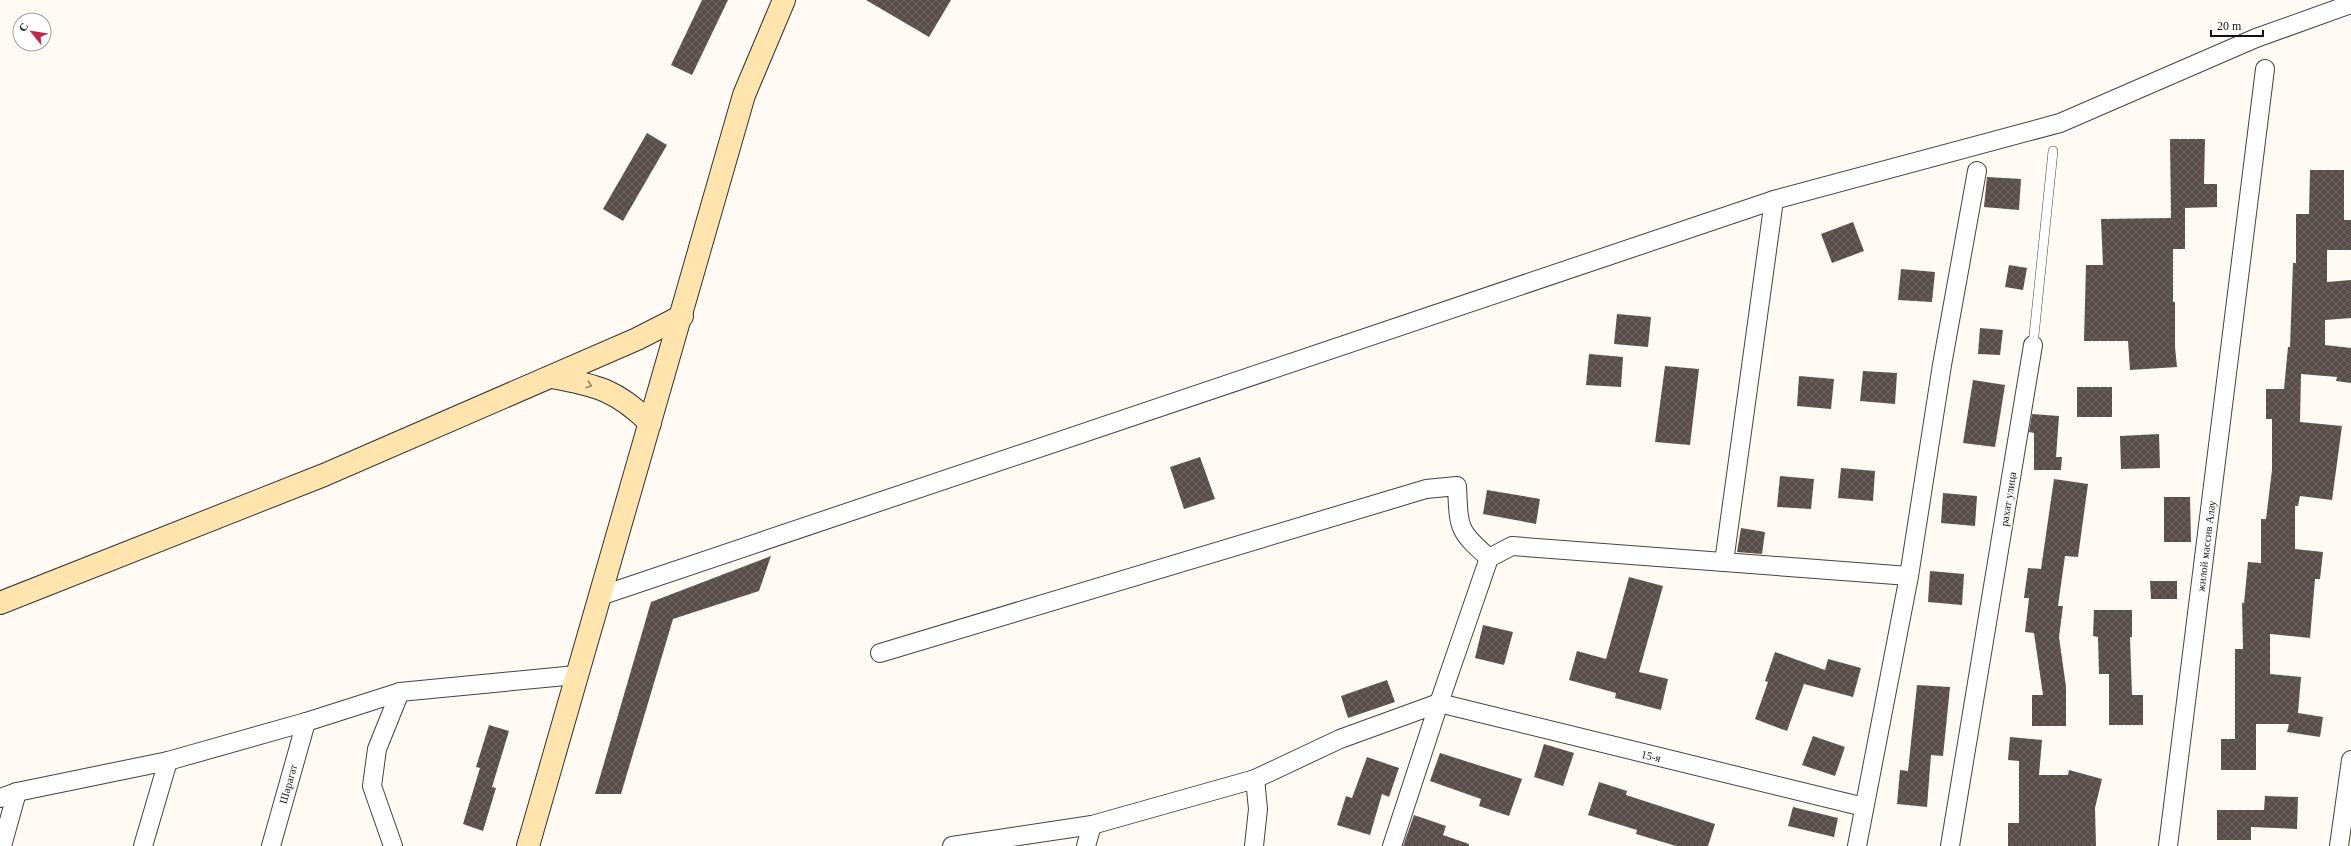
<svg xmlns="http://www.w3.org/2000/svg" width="2351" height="846" viewBox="0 0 2351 846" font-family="'Times New Roman',serif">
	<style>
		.building { fill: url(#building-cross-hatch) }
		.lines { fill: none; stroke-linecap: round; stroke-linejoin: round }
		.lane-casing { stroke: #434343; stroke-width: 10 }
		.street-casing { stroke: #434343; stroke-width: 20 }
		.secondary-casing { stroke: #323232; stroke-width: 24 }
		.lane { stroke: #fff; stroke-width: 9 }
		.street { stroke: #fff; stroke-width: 18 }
		.secondary { stroke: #ffe4ae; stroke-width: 22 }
		.oneway { stroke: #938567 }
		.labels { text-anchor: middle; stroke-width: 4; stroke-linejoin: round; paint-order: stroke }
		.street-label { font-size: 11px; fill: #101010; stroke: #fff }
	</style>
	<defs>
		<pattern id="building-cross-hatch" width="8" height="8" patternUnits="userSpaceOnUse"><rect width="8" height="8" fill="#594e4c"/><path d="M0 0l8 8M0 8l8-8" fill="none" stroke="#6c6361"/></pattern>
	</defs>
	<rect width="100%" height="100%" fill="#fffaf3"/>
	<g class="building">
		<path d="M702,0H728L692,75L671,65Z"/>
		<path d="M866,0H951L929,37Z"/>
		<path d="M647,133L667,145L623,221L603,209Z"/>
		<path d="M2170,139H2205L2204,184H2217V207L2185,208V249H2173V302H2175V347L2177,367L2130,370L2128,341H2084L2086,265H2103L2101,219L2171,218Z"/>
		<path d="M2310,170H2344V220H2351V250H2327V282L2351,280V318L2325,320V345L2351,348V383L2336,381L2337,377L2301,374L2300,422L2342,426L2332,500L2300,496L2298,506H2295V549L2323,552L2320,579H2315L2310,638L2270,634V674L2301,677L2298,713L2323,717L2320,737L2287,732L2289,724H2256V770H2221V739H2235V649H2243L2242,603H2244L2248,562L2261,563V519H2266L2272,470V419H2266V389H2284L2288,347H2290L2293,263H2296V214H2309Z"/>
		<path d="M1987,177L2021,179L2019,210L1984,207Z"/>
		<path d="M1853,222L1864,251L1832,263L1821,234Z"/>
		<path d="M2009,265L2027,268L2023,290L2005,287Z"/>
		<path d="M1901,269L1935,272L1932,302L1898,300Z"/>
		<path d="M1617,314L1651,317L1648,347L1614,344Z"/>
		<path d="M1980,328L2003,330L2000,355L1978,354Z"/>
		<path d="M1589,354L1623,357L1621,387L1586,385Z"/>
		<path d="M1665,366L1699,369L1690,445L1655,442Z"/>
		<path d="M1863,371L1897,373L1895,404L1860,401Z"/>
		<path d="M1799,376L1834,379L1831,409L1797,406Z"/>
		<path d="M1973,380L2005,385L1995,447L1963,443Z"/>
		<rect x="2077" y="387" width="35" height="30"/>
		<path d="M2032,414L2059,416L2056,457H2062L2061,470H2034V433L2029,432Z"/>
		<path d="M2159,434L2160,468L2121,469L2120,436Z"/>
		<path d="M1200,457L1215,499L1184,509L1170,467Z"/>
		<path d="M1841,468L1875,471L1873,501L1838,498Z"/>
		<path d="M1780,476L1814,479L1811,509L1777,507Z"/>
		<path d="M2054,479L2088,484L2078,557L2065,556L2058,606H2063L2059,637L2066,687V726H2032V695H2043L2034,633L2025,632L2029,598H2024L2028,568L2041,569Z"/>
		<path d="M1487,490L1540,499L1536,524L1483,514Z"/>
		<path d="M1943,493L1977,496L1975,526L1941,523Z"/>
		<path d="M2164,497H2190L2191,542H2164Z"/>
		<path d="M1741,528L1765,532L1762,554L1737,552Z"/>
		<path d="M771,556L759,591L673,619L621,794H595L651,602Z"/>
		<path d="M1930,571L1964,574L1962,605L1928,602Z"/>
		<path d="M1629,577L1663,586L1639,672L1668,679L1661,710L1615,698L1616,693L1569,680L1577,651L1606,659Z"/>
		<path d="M2150,581H2177V599H2151Z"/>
		<path d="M2094,610H2132V637H2130L2132,695H2143V725H2109V674H2099L2098,637L2093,636Z"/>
		<path d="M1483,625L1513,632L1504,665L1475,658Z"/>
		<path d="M1775,652L1825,670L1828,659L1861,668L1853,697L1804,684L1787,731L1755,719L1768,682L1765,681Z"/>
		<path d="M1387,680L1395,702L1348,718L1341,696Z"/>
		<path d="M1917,685L1950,687L1943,756L1931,755L1927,807L1897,804L1900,770L1908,771Z"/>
		<path d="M489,725L509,731L492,787L496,788L483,831L463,824L480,768L476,767Z"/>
		<path d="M1813,736L1845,747L1835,776L1802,765Z"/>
		<path d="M2010,737L2042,740L2039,775H2068L2069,770L2102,779L2095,808L2096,846H2008V823H2019V761L2008,760Z"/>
		<path d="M1544,744L1574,753L1563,786L1534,777Z"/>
		<path d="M1440,753L1522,779L1509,816L1479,806L1481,799L1430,781Z"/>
		<path d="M1367,757L1399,768L1389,797L1382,794L1370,835L1337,825L1346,796L1352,798Z"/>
		<path d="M1599,782L1627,791L1626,795L1715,824L1708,846H1676L1636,834L1637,830L1588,815Z"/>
		<path d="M2265,796L2298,797L2297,829L2251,827V840H2217V810H2264Z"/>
		<path d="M1793,807L1838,818L1834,837L1788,826Z"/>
		<path d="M1414,815L1446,826L1443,835L1469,844V846H1403Z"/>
	</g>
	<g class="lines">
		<g class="lane-casing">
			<path id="lane" d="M2033,345L2053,151"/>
		</g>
		<g class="street-casing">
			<g id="street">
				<path d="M1724,562L1774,200"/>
				<path d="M600,596L1774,200L2060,123L2256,38L2351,4"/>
				<path d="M880,653L1426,489L1457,486C1459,528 1457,530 1489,558"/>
				<path d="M1439,703L1864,807"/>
				<path d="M0,798L17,792L168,761L306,722L400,692L576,675"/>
				<path d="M2,846L17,792"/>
				<path d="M143,846L168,761"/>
				<path d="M271,846L306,722"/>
				<path d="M393,846L372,786L377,749L400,692"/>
				<path d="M952,846L1092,825L1255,779L1340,739L1439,703"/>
				<path d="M1086,846L1092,825"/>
				<path d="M1254,846L1258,809L1255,779"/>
				<path d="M1392,846L1439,703L1489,558L1512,546L1909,576"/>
				<path d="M1857,846L1909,576L1942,365L1977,171"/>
				<path d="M1950,846L2033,345"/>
				<path d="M2168,846L2265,69"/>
				<path d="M2339,846L2351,760"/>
			</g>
		</g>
		<g class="secondary-casing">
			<g id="secondary">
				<path d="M551,377C596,385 617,390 650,423"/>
				<path d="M0,603L324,475L637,339L682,316"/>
				<path d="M528,846L744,95L784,0"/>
			</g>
		</g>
		<use href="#lane" class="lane"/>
		<use href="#street" class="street"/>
		<use href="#secondary" class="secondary"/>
	</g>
	<defs><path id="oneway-chevron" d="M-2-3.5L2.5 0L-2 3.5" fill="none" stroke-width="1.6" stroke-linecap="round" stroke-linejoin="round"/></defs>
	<use class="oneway" href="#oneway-chevron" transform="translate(589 385) rotate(18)"/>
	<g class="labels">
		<g class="street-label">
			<text transform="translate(2008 499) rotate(-81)" y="4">рахат улица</text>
			<text transform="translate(2206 546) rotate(-83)" y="4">жилой массив Алау</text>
			<text transform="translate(1651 756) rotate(14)" y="4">15-я</text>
			<text transform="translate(288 784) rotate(-74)" y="4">Шарагат</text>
		</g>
	</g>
	<g transform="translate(32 32) rotate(300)"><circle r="19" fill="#ffffff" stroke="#9f9f9f"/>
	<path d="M0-3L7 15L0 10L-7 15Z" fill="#c2264f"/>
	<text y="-6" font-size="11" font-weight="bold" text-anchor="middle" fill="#101010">С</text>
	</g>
	<path d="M2211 30v6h52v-6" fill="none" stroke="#101010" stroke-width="2"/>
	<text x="2217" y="30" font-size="12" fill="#101010" stroke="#ffffff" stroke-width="3" paint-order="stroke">20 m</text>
</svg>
